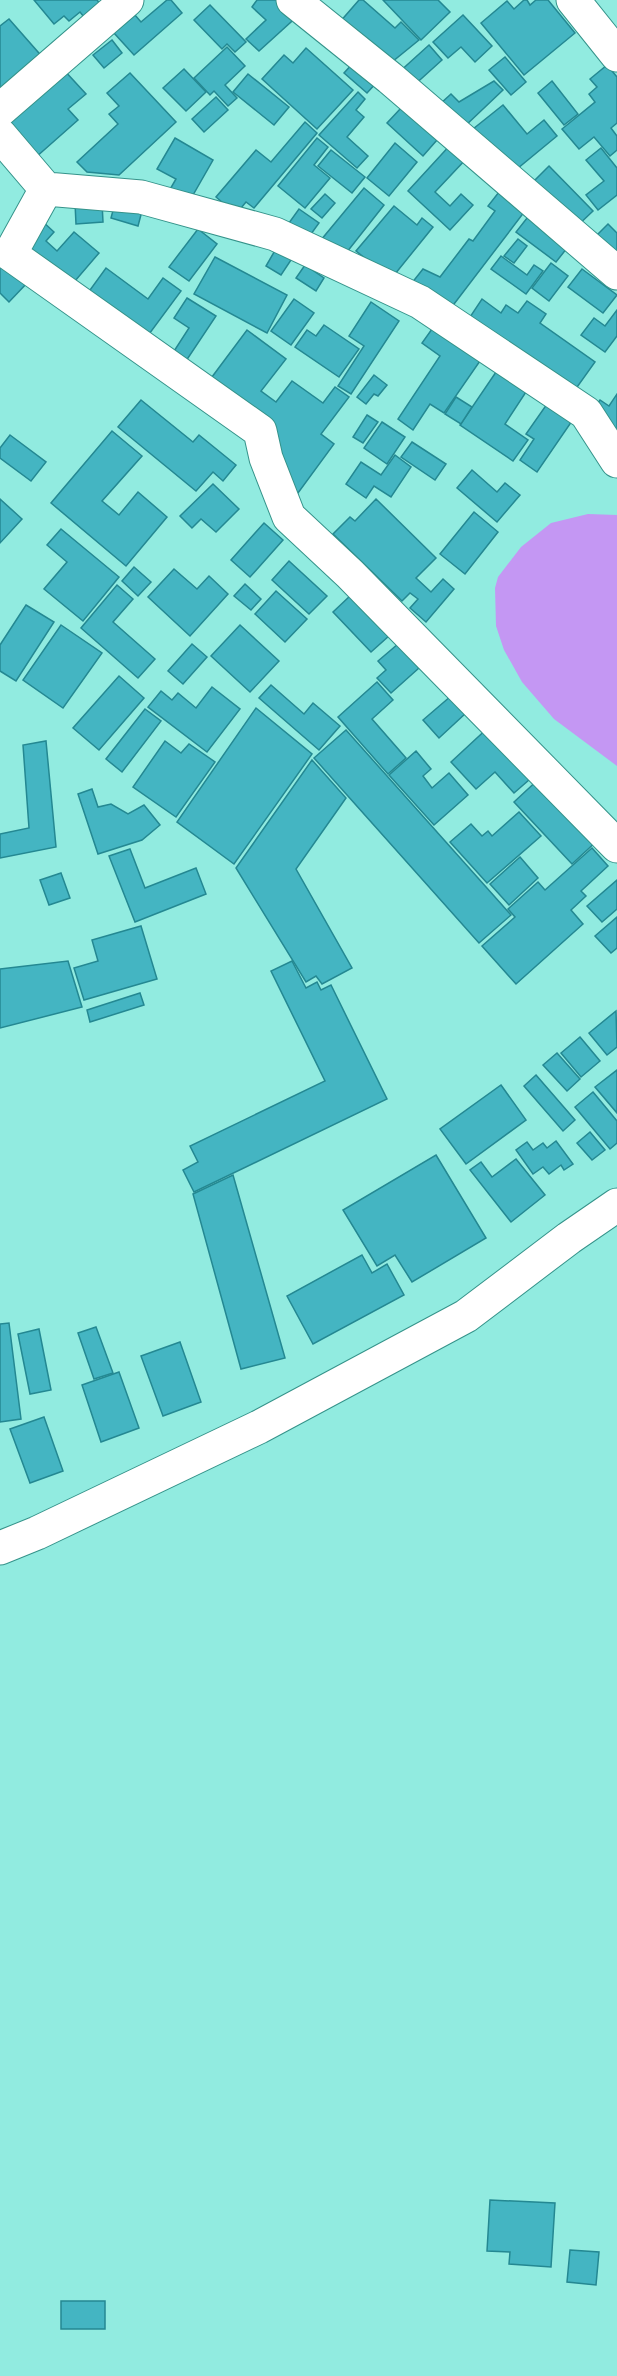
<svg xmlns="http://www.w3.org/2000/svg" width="617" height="2376" viewBox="0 0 617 2376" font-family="'Work Sans',sans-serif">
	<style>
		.water { fill: #c497f3 }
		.building { fill: #44b5c2; stroke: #248892; stroke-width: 1.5 }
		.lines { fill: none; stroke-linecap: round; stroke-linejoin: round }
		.minor-casing { stroke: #35938a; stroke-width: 35 }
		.minor { stroke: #fff; stroke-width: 33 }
	</style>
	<rect width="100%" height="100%" fill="#91ebe0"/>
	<path class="water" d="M588,514L617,515V766L554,719L522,682L504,650L496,626L495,588L498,577L521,547L551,523Z"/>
	<g class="building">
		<path d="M34,0H97L104,8L88,22L80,12L69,21L64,16L54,24Z"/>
		<path d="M167,0H171L182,13L134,55L114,33L135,15L141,22Z"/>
		<path d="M257,0H287L302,12L259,51L246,39L266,20L252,7Z"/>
		<path d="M359,0H363L395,28L401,22L419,40L387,66L339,23Z"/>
		<path d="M383,0H438L450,12L421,40Z"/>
		<path d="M524,0H527L530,5L536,0H548L575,33L524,75L481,23L507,1L514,9Z"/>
		<path d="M210,5L246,42L235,52L227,44L222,49L194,20Z"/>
		<path d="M463,15L492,46L475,62L461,47L448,58L433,42Z"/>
		<path d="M9,19L45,60L0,98V26Z"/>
		<path d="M112,40L122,53L104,68L93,55Z"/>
		<path d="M429,45L442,60L411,88L397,74Z"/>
		<path d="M227,47L245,66L225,85L237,98L228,106L214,91L210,95L194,78Z"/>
		<path d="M306,48L353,90L317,129L262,79L284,55L293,63Z"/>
		<path d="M505,57L526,82L511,95L489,70Z"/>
		<path d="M354,62L377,82L367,93L344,73Z"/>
		<path d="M607,65L617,77V123L611,128L617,136V150L610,156L594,137L579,149L562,129L595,102L589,94L597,87L590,79Z"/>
		<path d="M63,69L86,94L68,109L78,120L35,158L3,122Z"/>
		<path d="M184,69L206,92L186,111L163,88Z"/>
		<path d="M130,73L176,122L119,175L87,172L77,162L118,124L109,114L119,106L107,93Z"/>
		<path d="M248,74L289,107L274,125L233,92Z"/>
		<path d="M494,81L503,90L463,128L440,104L451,94L459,102Z"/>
		<path d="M552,81L578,114L564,125L538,93Z"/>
		<path d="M358,92L365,99L356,110L364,117L347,137L368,156L357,168L319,135Z"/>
		<path d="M216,97L228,110L204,132L192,119Z"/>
		<path d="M503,105L527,134L544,120L557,136L512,173L468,133Z"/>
		<path d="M401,108L437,140L423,156L387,123Z"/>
		<path d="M305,122L317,133L254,208L246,202L236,214L216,197L256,150L271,162Z"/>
		<path d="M175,138L213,160L189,202L169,191L176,179L157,169Z"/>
		<path d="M317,138L328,147L314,165L330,178L305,208L278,186Z"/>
		<path d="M395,143L417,162L389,196L367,178Z"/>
		<path d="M452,143L467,158L435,192L450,206L461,194L473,205L450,230L408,191Z"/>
		<path d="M601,148L617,168V195L598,210L586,195L604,181L586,160Z"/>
		<path d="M331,150L365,177L352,193L318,166Z"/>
		<path d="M549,166L593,211L574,229L530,185Z"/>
		<path d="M364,188L384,205L343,257L321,240Z"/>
		<path d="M499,192L525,211L451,308L411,284L423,269L440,277L469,239L473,241L495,211L488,206Z"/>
		<path d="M325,194L335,203L322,218L311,209Z"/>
		<path d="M102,202L103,222L76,224L75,203Z"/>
		<path d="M115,203L142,211L138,226L111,218Z"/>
		<path d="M394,206L417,225L422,218L433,227L391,279L356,251Z"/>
		<path d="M299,209L319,223L306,241L286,227Z"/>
		<path d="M531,213L571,243L556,262L516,232Z"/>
		<path d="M41,220L54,232L46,241L57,251L74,232L99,253L69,288L19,245Z"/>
		<path d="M608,224L617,233V267L591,241Z"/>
		<path d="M198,229L217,244L189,281L169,267Z"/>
		<path d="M518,239L527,246L514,263L504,256Z"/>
		<path d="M277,247L293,257L281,275L266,266Z"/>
		<path d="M0,255L28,282L9,302L0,293Z"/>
		<path d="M501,256L527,275L534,265L543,271L526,294L491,269Z"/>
		<path d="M215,257L287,295L267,333L194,294Z"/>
		<path d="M551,263L568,276L549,301L532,288Z"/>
		<path d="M305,265L324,278L316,291L296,278Z"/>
		<path d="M106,268L148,299L163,278L181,291L141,345L82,301Z"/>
		<path d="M582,269L617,295L603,313L568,287Z"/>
		<path d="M187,298L216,316L180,370L167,362L189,328L174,318Z"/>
		<path d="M294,299L314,313L291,345L271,331Z"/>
		<path d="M482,299L501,313L506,305L518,313L527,301L546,314L540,323L595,362L570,397L470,317Z"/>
		<path d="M371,302L399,321L351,394L338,386L364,346L349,336Z"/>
		<path d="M617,310V336L605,352L581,335L594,318L605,326Z"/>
		<path d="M324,325L359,349L339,377L295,347L307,330L316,336Z"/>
		<path d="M432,329L480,361L444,413L430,404L413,430L398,419L440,356L422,343Z"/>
		<path d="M247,330L286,359L261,391L276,402L292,381L323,403L335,387L349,397L321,434L334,444L298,493L284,482L270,460L280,446L206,385Z"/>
		<path d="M496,372L526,392L505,424L528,440L513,461L460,425Z"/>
		<path d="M374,375L387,385L378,396L374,394L366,404L357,397Z"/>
		<path d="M617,394V430L616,431L591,413L600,400L609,406Z"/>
		<path d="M456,397L472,407L461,424L445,414Z"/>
		<path d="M141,400L193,442L199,435L236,465L223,481L213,472L196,491L118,427Z"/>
		<path d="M547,404L572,421L537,472L520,460L534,439L526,434Z"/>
		<path d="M367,415L378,422L363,443L353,437Z"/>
		<path d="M382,422L405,437L387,464L364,448Z"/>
		<path d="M112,431L142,456L102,501L119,515L138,492L167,517L126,566L51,503Z"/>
		<path d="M10,435L46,462L31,481L0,458V448Z"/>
		<path d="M412,442L446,464L435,480L401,457Z"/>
		<path d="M395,455L411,467L391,497L374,486L366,498L346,484L361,462L381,475Z"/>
		<path d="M472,470L497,492L505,483L520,495L497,522L457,488Z"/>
		<path d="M213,484L239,509L216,532L201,519L192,528L180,516Z"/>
		<path d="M0,499L22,519L0,543Z"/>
		<path d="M376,499L436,558L416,578L431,592L443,579L454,589L426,622L410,608L418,599L410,593L402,601L333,534L350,517L355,521Z"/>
		<path d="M474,512L498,532L465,574L440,554Z"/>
		<path d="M264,523L283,540L250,577L231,560Z"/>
		<path d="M61,529L119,577L83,621L44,589L67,562L47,545Z"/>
		<path d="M289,561L327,596L309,614L272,580Z"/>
		<path d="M134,567L151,582L138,596L122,581Z"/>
		<path d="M174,569L197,589L209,576L228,594L190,636L148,597Z"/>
		<path d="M245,584L261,599L251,610L234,596Z"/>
		<path d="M117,585L133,599L113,622L155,659L138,678L81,628Z"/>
		<path d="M276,591L307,619L285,642L255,614Z"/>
		<path d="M351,595L390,635L371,652L333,612Z"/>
		<path d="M26,605L54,622L16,681L0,671V645Z"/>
		<path d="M61,625L102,653L63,708L23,680Z"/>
		<path d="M240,625L279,661L250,692L211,656Z"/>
		<path d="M192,644L207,657L183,684L168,671Z"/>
		<path d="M398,644L419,668L391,693L377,678L386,670L378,661Z"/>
		<path d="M119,676L144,698L99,750L73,728Z"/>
		<path d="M377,682L393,700L372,719L406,758L388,774L338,717Z"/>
		<path d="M271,685L304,714L313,703L340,726L319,750L259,698Z"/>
		<path d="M212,687L240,709L207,752L148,707L161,691L172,700L178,693L196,708Z"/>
		<path d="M451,696L466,713L439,738L423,720Z"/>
		<path d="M256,708L312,754L234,864L177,822Z"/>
		<path d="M145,709L161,721L122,772L106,759Z"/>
		<path d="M492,724L537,773L514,793L495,772L476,789L451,762Z"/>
		<path d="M346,730L511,915L479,943L314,758Z"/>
		<path d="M46,741L56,847L0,858V834L29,828L23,745Z"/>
		<path d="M165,741L181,753L189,744L215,762L176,817L133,787Z"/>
		<path d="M416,751L431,769L423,776L432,788L449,773L468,795L434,825L389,775Z"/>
		<path d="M312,760L346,798L296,869L352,968L322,984L316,976L306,982L236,868Z"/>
		<path d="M542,776L599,839L572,864L514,802Z"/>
		<path d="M92,789L98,807L111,804L128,814L144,805L160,825L142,840L98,854L78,794Z"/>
		<path d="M519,812L541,836L487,883L450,842L471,824L482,836L488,831L492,836Z"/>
		<path d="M592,848L608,866L581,891L586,896L571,910L583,924L516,984L482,946L515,917L508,909L538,882L545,890Z"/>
		<path d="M130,849L145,888L196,868L206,894L135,922L109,856Z"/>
		<path d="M520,857L538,878L509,905L490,884Z"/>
		<path d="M61,873L70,898L49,905L40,880Z"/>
		<path d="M617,880V909L602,922L587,906Z"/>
		<path d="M617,917V948L611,953L595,936Z"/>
		<path d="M141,926L157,979L84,1000L74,968L98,961L92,940Z"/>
		<path d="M68,961L82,1007L0,1028V969Z"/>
		<path d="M292,961L306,988L317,982L321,990L331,985L387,1099L194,1192L183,1170L198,1162L190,1146L325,1081L271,971Z"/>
		<path d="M140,993L144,1005L90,1022L87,1010Z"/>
		<path d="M616,1011L617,1047L607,1055L589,1033Z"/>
		<path d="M580,1037L600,1061L581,1077L561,1053Z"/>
		<path d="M557,1053L580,1079L567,1091L543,1065Z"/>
		<path d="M617,1070V1113L595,1087Z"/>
		<path d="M536,1075L575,1120L563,1131L524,1086Z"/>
		<path d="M501,1085L526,1120L466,1164L440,1129Z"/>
		<path d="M593,1092L617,1121V1143L610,1149L575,1107Z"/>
		<path d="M590,1132L605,1150L592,1160L577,1143Z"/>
		<path d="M556,1141L573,1164L564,1170L561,1165L549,1174L543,1167L533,1174L516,1150L527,1142L533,1150L543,1143L547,1148Z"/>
		<path d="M436,1155L486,1238L412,1282L395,1255L377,1266L343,1210Z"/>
		<path d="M516,1159L545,1195L511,1222L470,1170L481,1162L492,1177Z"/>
		<path d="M233,1175L285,1358L241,1369L193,1194Z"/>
		<path d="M362,1255L372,1273L387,1264L404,1295L313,1344L287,1296Z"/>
		<path d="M9,1323L21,1419L0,1422V1324Z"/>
		<path d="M96,1327L113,1373L94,1379L78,1333Z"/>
		<path d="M39,1329L51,1390L30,1394L18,1334Z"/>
		<path d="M180,1342L201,1402L163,1416L141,1356Z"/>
		<path d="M119,1372L139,1428L101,1442L82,1385Z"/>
		<path d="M44,1417L63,1471L30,1483L10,1429Z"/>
		<path d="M490,2200L555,2203L551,2267L509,2264L510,2252L487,2251Z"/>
		<path d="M570,2250L599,2252L596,2285L567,2282Z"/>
		<rect x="61" y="2301" width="44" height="28"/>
	</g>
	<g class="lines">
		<g class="minor-casing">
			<g id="minor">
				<path d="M293,0L390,78L617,273"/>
				<path d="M573,0L617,55"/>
				<path d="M0,110L127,0"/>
				<path d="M0,135L46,189L141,197L275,234L420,302L586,413L617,461"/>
				<path d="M46,189L10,254L260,431L266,458L289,517L350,574L617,846"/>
				<path d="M0,1548L37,1533L259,1427L466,1316L569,1238L617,1205"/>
			</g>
		</g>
		<use href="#minor" class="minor"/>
	</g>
</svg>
